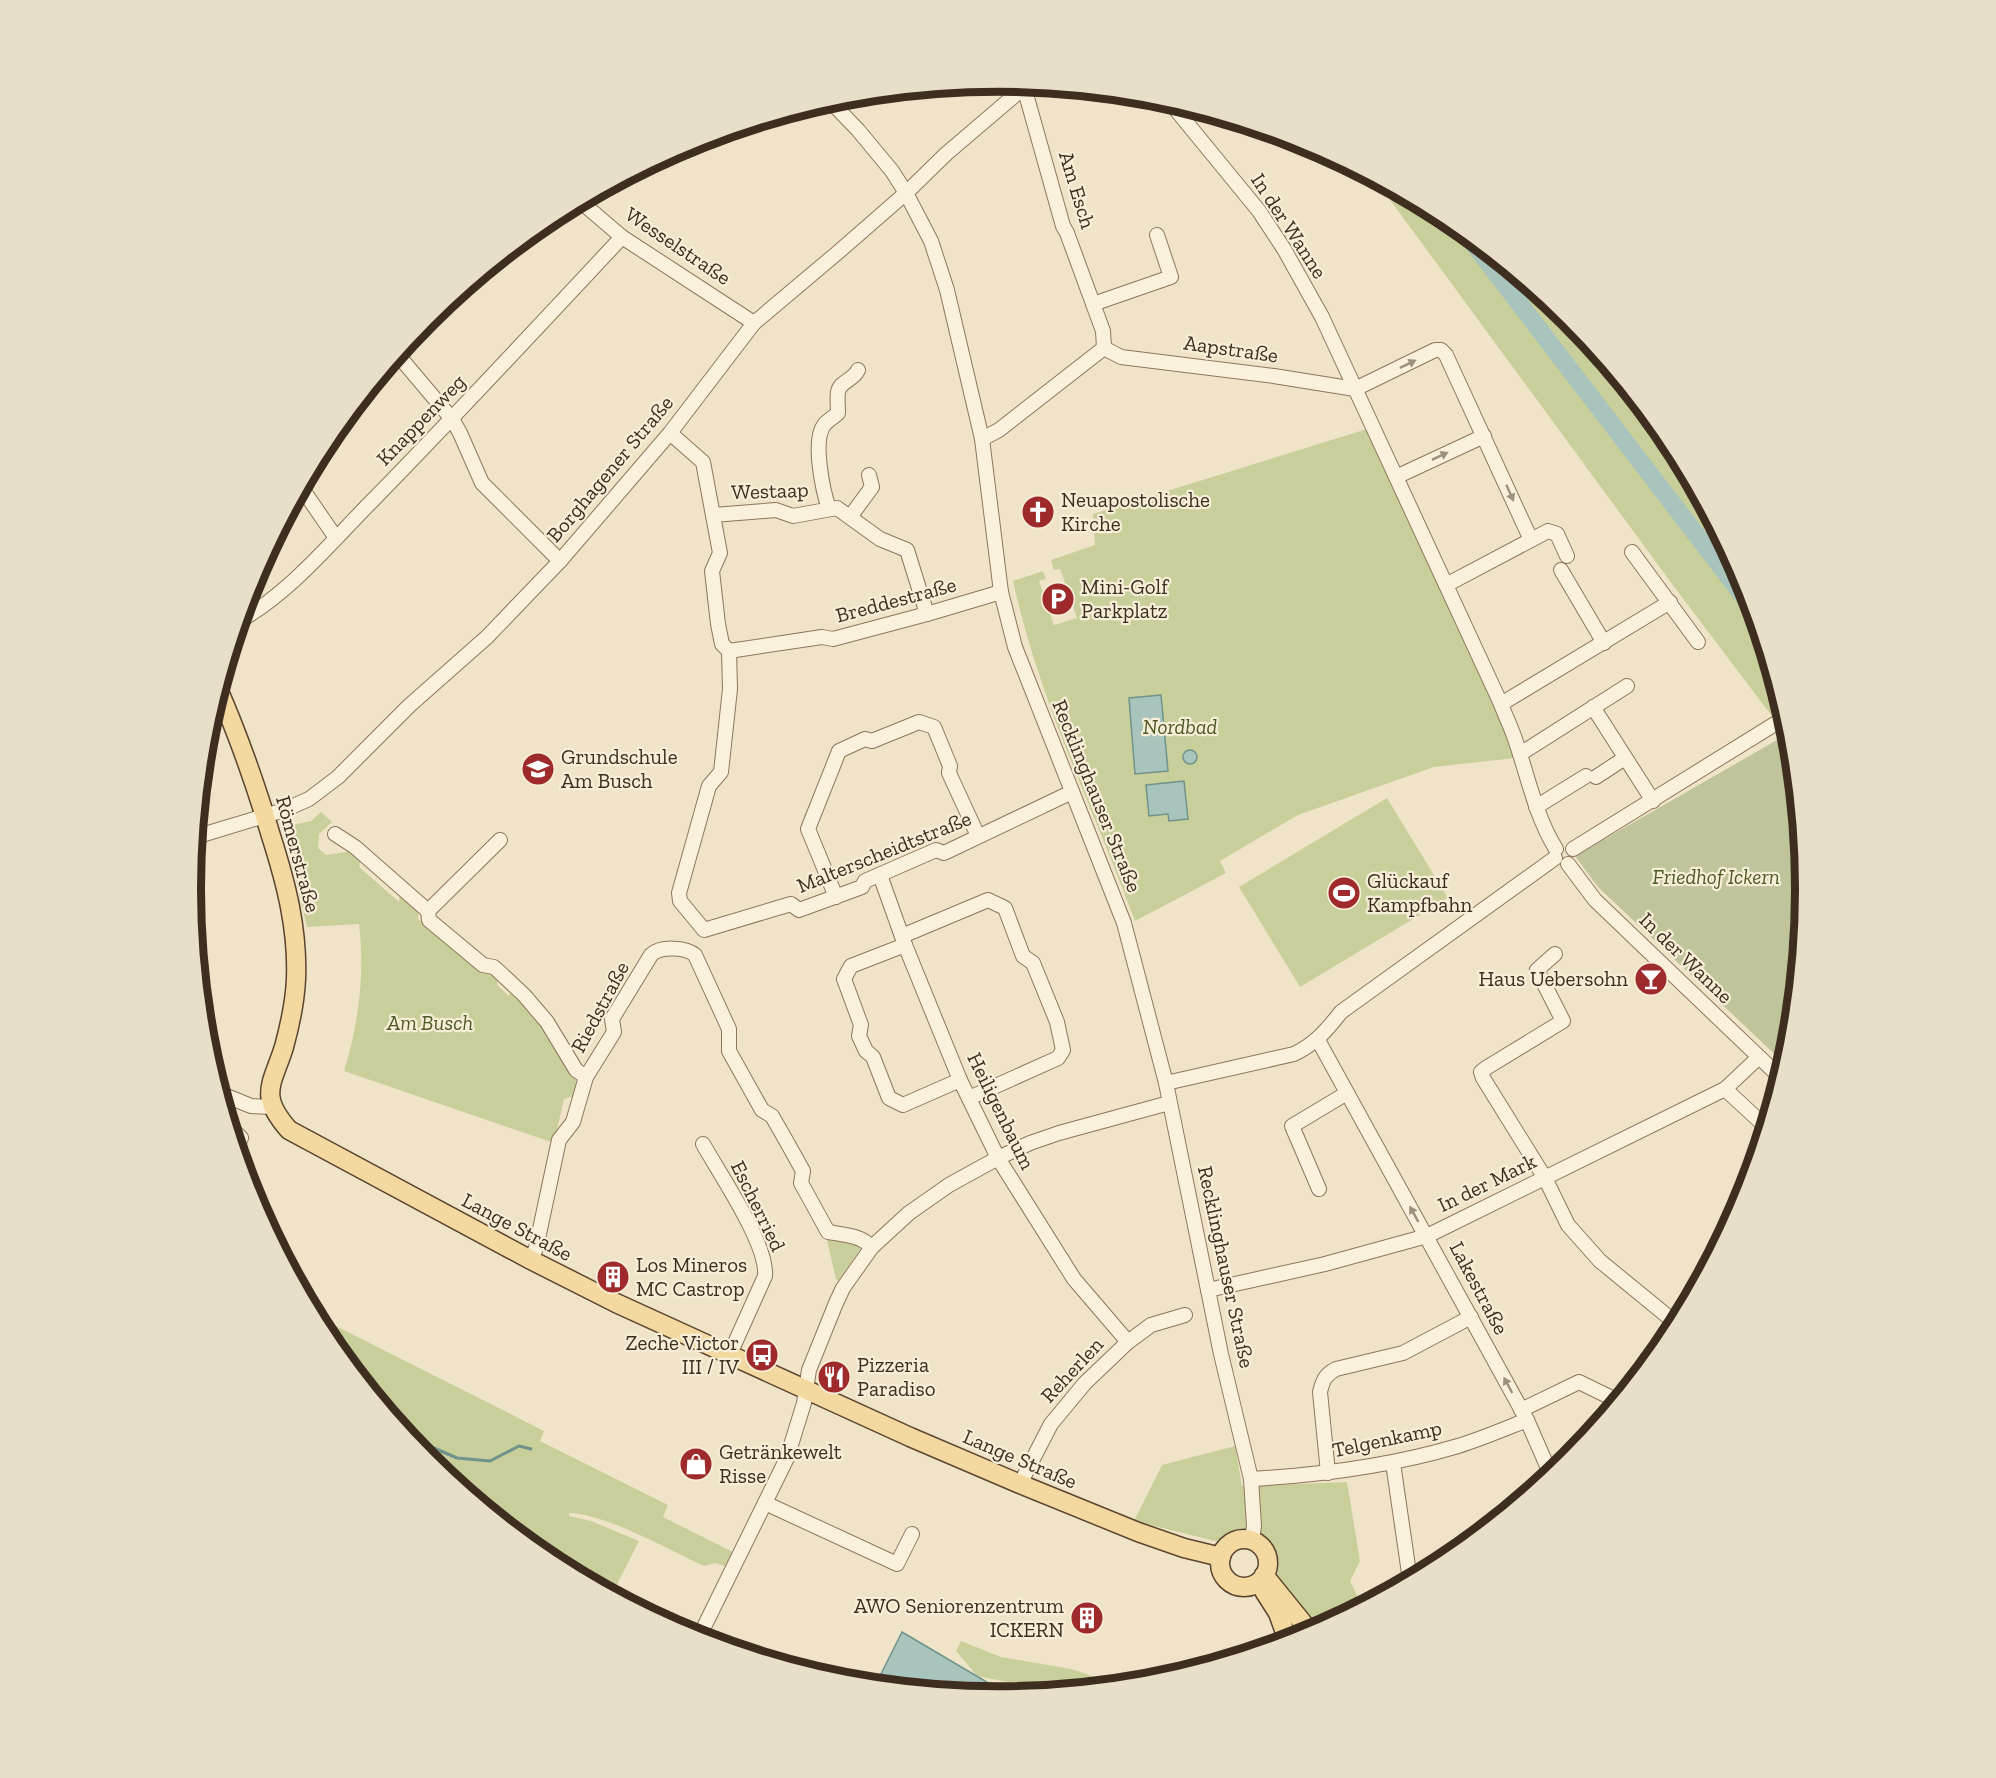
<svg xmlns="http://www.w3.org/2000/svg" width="1996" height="1778" viewBox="0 0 1996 1778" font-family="'Zilla Slab',serif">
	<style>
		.green { fill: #c9cf9b }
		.cemetery { fill: #bfc49a }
		.water { fill: #a9c4bc; stroke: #6f938a; stroke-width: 1.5 }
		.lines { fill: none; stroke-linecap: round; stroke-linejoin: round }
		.stream { stroke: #6f938a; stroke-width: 3 }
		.river { stroke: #a9c4bc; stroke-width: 18 }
		.minor-casing { stroke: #8d765c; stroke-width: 16 }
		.major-casing { stroke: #5b4430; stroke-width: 21 }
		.minor { stroke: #faf1dc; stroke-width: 14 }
		.major { stroke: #f3d9a0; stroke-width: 18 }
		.oneway { fill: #9c907e }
		.labels { text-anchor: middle; stroke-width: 4.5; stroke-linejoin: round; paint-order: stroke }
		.street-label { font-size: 21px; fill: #3d2e20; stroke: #f7eed8 }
		.poi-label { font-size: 21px; fill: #3d2e20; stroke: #f7eed8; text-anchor: start }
		.park-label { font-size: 21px; font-style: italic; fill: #4d5a26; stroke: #f7eed8 }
		.rim { fill: none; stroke: #3d2e20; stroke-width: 8 }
	</style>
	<rect width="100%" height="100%" fill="#f0e4c8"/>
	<g class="green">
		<path d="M1374,178L1447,217L1570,318L1670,440L1745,580L1783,707L1771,715L1675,588Z"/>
		<path d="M1367,429L1496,708L1515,758L1434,767L1298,815L1220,861L1226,873L1135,921C1093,808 1039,700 1013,581L1043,571L1046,579L1039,581L1054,625L1077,618L1060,569L1054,570L1051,560L1095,545L1093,514Z"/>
		<path d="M1387,798L1448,898L1300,987L1239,887Z"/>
		<path d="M321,812L332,822L319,834L318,848L326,855L352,851L361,859L359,867L399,902L400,893L418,908V919L481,972L494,973L498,976L497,985L509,996L511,988L545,1026L579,1086L578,1095L564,1099L554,1143L344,1071C359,1023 365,973 359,924L307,927L296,880L298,879L286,836L291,825L311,821Z"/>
		<path d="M830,1238L860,1243L861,1248L838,1281L836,1279L827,1240Z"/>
		<path d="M314,1315L544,1431L540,1441L668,1505L663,1517L735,1553L728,1567L715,1563L704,1566C669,1550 606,1514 569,1513V1516L591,1521L639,1541L612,1594L549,1561L426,1460L326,1338Z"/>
		<path d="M1235,1446L1242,1486L1347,1482L1360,1561L1350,1581L1362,1606L1307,1636L1294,1640L1272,1575L1273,1565L1265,1541L1239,1534L1223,1543L1134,1521L1162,1465Z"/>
		<path d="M961,1641L1001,1657L1071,1669L1084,1673L1113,1686L1035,1693L1028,1686L977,1676L956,1651Z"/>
		<path d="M804,1658L853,1683L840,1681L799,1669Z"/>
	</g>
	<path class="cemetery" d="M1791,732L1806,889L1790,1047L1785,1064L1598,887L1575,856Z"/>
	<g class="water">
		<path d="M1161,695L1168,771L1135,774L1129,698Z"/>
		<circle cx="1190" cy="757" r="7"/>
		<path d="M1184,781L1188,819L1169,821L1168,814L1149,816L1146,785Z"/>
		<path d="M902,1632L990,1684L1016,1688L1029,1694L998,1697L890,1686L878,1680Z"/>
	</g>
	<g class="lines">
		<path class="stream" d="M401,1429L413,1439L457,1458L490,1461L519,1446L531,1449"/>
		<path class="river" d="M1463,230L1754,610"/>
		<g class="minor-casing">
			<g id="minor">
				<path d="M1024,87L1063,226L1067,233L1103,331L1104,348"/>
				<path d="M829,100L858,130L892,171L906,193L931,241L947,290L982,439L1001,592L1015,647L1124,923L1166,1083L1221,1354L1251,1479L1254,1526L1252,1540"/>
				<path d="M1168,100L1259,211L1284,249L1322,317L1501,704C1505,715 1511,727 1515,739C1528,776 1535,815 1556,849"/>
				<path d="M580,201L622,237L754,323"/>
				<path d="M1093,304L1171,277L1157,235"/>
				<path d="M1104,348L1121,357L1274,376L1355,389"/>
				<path d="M397,354L452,419L460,433L482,483L560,561"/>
				<path d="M1355,389L1435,350H1441L1446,355L1531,540L1446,585"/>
				<path d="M670,433L703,462L720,553L712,571L718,624L722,644L729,651L730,689L721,772L709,786L679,893L680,901L704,930L791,904L799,910L862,887L865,881L936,850L944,853L1072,792"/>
				<path d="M982,439L999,430L1104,348"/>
				<path d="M1396,477L1484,436"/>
				<path d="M301,487L336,538"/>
				<path d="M829,509C823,491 812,441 824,425C827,421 834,417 838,413C838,406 837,398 838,392C840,381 854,380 858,370"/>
				<path d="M713,515L776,510L793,516L837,508L880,539L907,550L927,614"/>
				<path d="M850,517L872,487L869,475"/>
				<path d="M1531,540L1548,531L1557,534L1567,556"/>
				<path d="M1632,552L1698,642"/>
				<path d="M1561,570L1604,643"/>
				<path d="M239,621C290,593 333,540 374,499C458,413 540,325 622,237"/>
				<path d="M729,651L822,637L833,639L927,614L1001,592"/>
				<path d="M1501,704L1670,602"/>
				<path d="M1593,707L1653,801"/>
				<path d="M1520,754L1627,686"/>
				<path d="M1596,777L1625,758"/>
				<path d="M1536,807L1586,776"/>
				<path d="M335,834L355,847L428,911L429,920L483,965L494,967L524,995L547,1022L576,1070L586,1077"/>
				<path d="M195,837L284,810L309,799L338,777L410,705L487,637L560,561L670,433L754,323L836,254L906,193L946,154L1028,84"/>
				<path d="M1573,849L1786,717"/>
				<path d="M1568,864L1595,900L1781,1078"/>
				<path d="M880,875L905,945L960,1080L998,1158L1074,1279L1128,1342"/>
				<path d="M836,897L808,829L839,751L865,739L872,741L919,722L934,727L950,766L949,773L978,836"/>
				<path d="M428,911L500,840"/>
				<path d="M902,936L988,900L1005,908L1023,956L1033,963L1057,1022L1063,1050L1058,1058L969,1098"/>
				<path d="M905,945L851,966L844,979L861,1025L859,1036L866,1051L873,1057L889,1098L903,1105L960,1080"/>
				<path d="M1555,954L1537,970L1563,1021L1486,1068L1481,1072L1483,1078L1545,1178L1568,1225L1600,1261L1677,1324"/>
				<path d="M1318,1040L1527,1420L1551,1475"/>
				<path d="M1166,1083L1294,1054C1315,1044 1327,1030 1341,1012L1555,858"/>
				<path d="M1725,1089L1766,1127"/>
				<path d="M219,1093L251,1106L272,1107"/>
				<path d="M230,1127L241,1138L236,1148"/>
				<path d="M703,1144C719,1173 768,1244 765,1276L730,1354"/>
				<path d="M1319,1189L1292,1126L1347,1093"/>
				<path d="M531,1260L536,1248L559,1140L573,1122L586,1077L614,1032L612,1019L651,955C660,946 686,947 695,955L729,1029V1051L762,1110L772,1116L788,1144L803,1171L801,1183L828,1232C845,1235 859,1235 872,1247"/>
				<path d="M1208,1290L1325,1264L1427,1236L1725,1089L1759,1057"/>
				<path d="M1521,1410L1579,1382L1618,1401"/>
				<path d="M1393,1463L1410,1580"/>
				<path d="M1328,1473L1320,1392C1323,1380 1325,1375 1336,1369L1403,1353L1471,1317"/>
				<path d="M1251,1479C1321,1475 1391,1466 1458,1446C1481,1439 1504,1429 1527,1420"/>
				<path d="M1020,1484L1051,1424L1085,1383L1128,1342L1151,1325L1185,1315"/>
				<path d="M765,1503L897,1564L912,1534"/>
				<path d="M703,1629L787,1458L804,1403L809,1370L836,1303L843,1288L872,1247L909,1213L949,1185L998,1158L1030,1143L1059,1133L1169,1103"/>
			</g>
		</g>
		<g class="major-casing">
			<g id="major">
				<path d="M218,689C239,737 256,786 271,836C286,883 298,929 296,979C295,1002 290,1025 284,1047C272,1085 258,1095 289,1130L531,1260L616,1303L910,1437L1020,1484L1138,1532L1184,1548L1221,1557"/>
				<circle cx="1244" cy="1563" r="24"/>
				<path d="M1264,1575L1311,1633"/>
				<path d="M1264,1591L1278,1613L1288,1641"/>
			</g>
		</g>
		<use href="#minor" class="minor"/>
		<use href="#major" class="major"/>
	</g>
	<defs><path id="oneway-solid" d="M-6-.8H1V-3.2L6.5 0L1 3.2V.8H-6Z" transform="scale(1.5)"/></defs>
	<g class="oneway">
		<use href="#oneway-solid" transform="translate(1408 364) rotate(-26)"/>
		<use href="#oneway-solid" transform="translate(1440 456) rotate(-25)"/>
		<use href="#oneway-solid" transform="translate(1510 493) rotate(66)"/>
		<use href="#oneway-solid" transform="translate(1414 1214) rotate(-119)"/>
		<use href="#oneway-solid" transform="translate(1508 1385) rotate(-118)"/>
	</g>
	<defs>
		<g id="church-disc" transform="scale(1.725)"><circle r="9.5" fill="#9e2a2b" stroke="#f7eed8"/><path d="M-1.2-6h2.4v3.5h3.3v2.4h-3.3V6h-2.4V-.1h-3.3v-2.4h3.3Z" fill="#fff"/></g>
		<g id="parking-disc" transform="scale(1.725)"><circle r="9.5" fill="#9e2a2b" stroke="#f7eed8"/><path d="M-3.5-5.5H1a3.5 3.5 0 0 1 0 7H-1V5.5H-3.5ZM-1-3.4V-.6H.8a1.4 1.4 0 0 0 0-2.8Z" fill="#fff"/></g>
		<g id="school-disc" transform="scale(1.725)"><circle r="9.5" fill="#9e2a2b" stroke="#f7eed8"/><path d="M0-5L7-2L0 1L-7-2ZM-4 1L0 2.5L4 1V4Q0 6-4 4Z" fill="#fff"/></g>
		<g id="stadium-disc" transform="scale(1.725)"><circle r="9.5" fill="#9e2a2b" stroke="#f7eed8"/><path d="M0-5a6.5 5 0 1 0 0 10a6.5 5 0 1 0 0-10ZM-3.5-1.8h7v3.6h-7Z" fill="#fff"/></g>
		<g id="bar-disc" transform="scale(1.725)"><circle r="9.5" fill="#9e2a2b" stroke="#f7eed8"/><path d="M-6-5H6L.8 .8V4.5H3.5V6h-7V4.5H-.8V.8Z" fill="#fff"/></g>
		<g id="building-disc" transform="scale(1.725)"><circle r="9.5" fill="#9e2a2b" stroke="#f7eed8"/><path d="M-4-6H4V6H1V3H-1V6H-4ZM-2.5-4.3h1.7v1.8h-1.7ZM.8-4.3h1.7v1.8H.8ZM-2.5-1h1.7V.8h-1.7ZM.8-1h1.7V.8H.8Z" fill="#fff"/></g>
		<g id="bus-disc" transform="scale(1.725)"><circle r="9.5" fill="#9e2a2b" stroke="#f7eed8"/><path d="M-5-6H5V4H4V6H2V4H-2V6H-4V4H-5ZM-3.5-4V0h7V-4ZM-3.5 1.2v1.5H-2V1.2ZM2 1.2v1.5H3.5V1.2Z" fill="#fff"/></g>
		<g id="restaurant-disc" transform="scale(1.725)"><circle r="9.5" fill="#9e2a2b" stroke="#f7eed8"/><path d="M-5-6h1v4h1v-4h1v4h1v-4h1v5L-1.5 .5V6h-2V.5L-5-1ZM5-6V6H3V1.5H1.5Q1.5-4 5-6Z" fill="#fff"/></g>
		<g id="shop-disc" transform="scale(1.725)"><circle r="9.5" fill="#9e2a2b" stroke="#f7eed8"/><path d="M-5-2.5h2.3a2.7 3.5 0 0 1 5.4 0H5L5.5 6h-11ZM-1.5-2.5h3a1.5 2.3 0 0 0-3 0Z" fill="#fff"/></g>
	</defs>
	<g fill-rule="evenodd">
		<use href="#church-disc" x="1038" y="512"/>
		<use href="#parking-disc" x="1058" y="599"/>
		<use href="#school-disc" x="538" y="769"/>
		<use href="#stadium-disc" x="1344" y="893"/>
		<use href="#bar-disc" x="1651" y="979"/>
		<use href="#building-disc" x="613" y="1277"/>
		<use href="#bus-disc" x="762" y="1355"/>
		<use href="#restaurant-disc" x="834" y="1377"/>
		<use href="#shop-disc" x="696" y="1464"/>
		<use href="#building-disc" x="1087" y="1618"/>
	</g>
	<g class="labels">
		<g class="street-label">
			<text transform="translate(1077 190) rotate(73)" y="7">Am Esch</text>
			<text transform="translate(1289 226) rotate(57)" y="7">In der Wanne</text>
			<text transform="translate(678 246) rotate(34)" y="7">Wesselstraße</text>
			<text transform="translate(1231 349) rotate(8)" y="7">Aapstraße</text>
			<text transform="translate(421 420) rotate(-46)" y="7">Knappenweg</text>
			<text transform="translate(610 469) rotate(-50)" y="7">Borghagener Straße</text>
			<text transform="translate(770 491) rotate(-2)" y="7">Westaap</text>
			<text transform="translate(896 600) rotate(-15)" y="7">Breddestraße</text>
			<text transform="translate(1097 796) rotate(68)" y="7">Recklinghauser Straße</text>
			<text transform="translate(884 852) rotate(-22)" y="7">Malterscheidtstraße</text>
			<text transform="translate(298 854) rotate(75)" y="7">Römerstraße</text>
			<text transform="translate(1686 958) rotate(44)" y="7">In der Wanne</text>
			<text transform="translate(600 1007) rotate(-62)" y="7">Riedstraße</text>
			<text transform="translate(1001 1111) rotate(64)" y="7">Heiligenbaum</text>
			<text transform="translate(1487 1183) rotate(-26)" y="7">In der Mark</text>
			<text transform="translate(758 1206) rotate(64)" y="7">Escherried</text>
			<text transform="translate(517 1227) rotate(28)" y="7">Lange Straße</text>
			<text transform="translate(1226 1267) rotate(78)" y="7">Recklinghauser Straße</text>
			<text transform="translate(1479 1288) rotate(62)" y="7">Lakestraße</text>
			<text transform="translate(1072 1370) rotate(-47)" y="7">Reherlen</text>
			<text transform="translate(1387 1439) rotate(-12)" y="7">Telgenkamp</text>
			<text transform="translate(1020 1459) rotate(23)" y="7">Lange Straße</text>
		</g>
		<g class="poi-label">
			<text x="1061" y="507">Neuapostolische<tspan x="1061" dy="24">Kirche</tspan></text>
			<text x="1081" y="594">Mini-Golf<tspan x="1081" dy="24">Parkplatz</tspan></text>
			<text x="561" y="764">Grundschule<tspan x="561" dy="24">Am Busch</tspan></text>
			<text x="1367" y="888">Glückauf<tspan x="1367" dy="24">Kampfbahn</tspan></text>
			<text x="1628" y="986" text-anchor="end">Haus Uebersohn</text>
			<text x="636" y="1272">Los Mineros<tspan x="636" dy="24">MC Castrop</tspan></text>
			<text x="739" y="1350" text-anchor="end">Zeche Victor<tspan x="739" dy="24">III / IV</tspan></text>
			<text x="857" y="1372">Pizzeria<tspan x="857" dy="24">Paradiso</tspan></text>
			<text x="719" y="1459">Getränkewelt<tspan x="719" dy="24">Risse</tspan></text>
			<text x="1064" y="1613" text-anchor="end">AWO Seniorenzentrum<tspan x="1064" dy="24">ICKERN</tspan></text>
		</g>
		<g class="park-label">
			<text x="1180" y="734">Nordbad</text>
			<text x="1716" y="884">Friedhof Ickern</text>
			<text x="430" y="1030">Am Busch</text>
		</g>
	</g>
	<path d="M0 0H1996V1778H0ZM201 889a797 797 0 1 1 1594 0a797 797 0 1 1-1594 0Z" fill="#e8dfc9" fill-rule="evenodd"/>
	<path class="rim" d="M201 889a797 797 0 1 1 1594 0a797 797 0 1 1-1594 0Z"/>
</svg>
